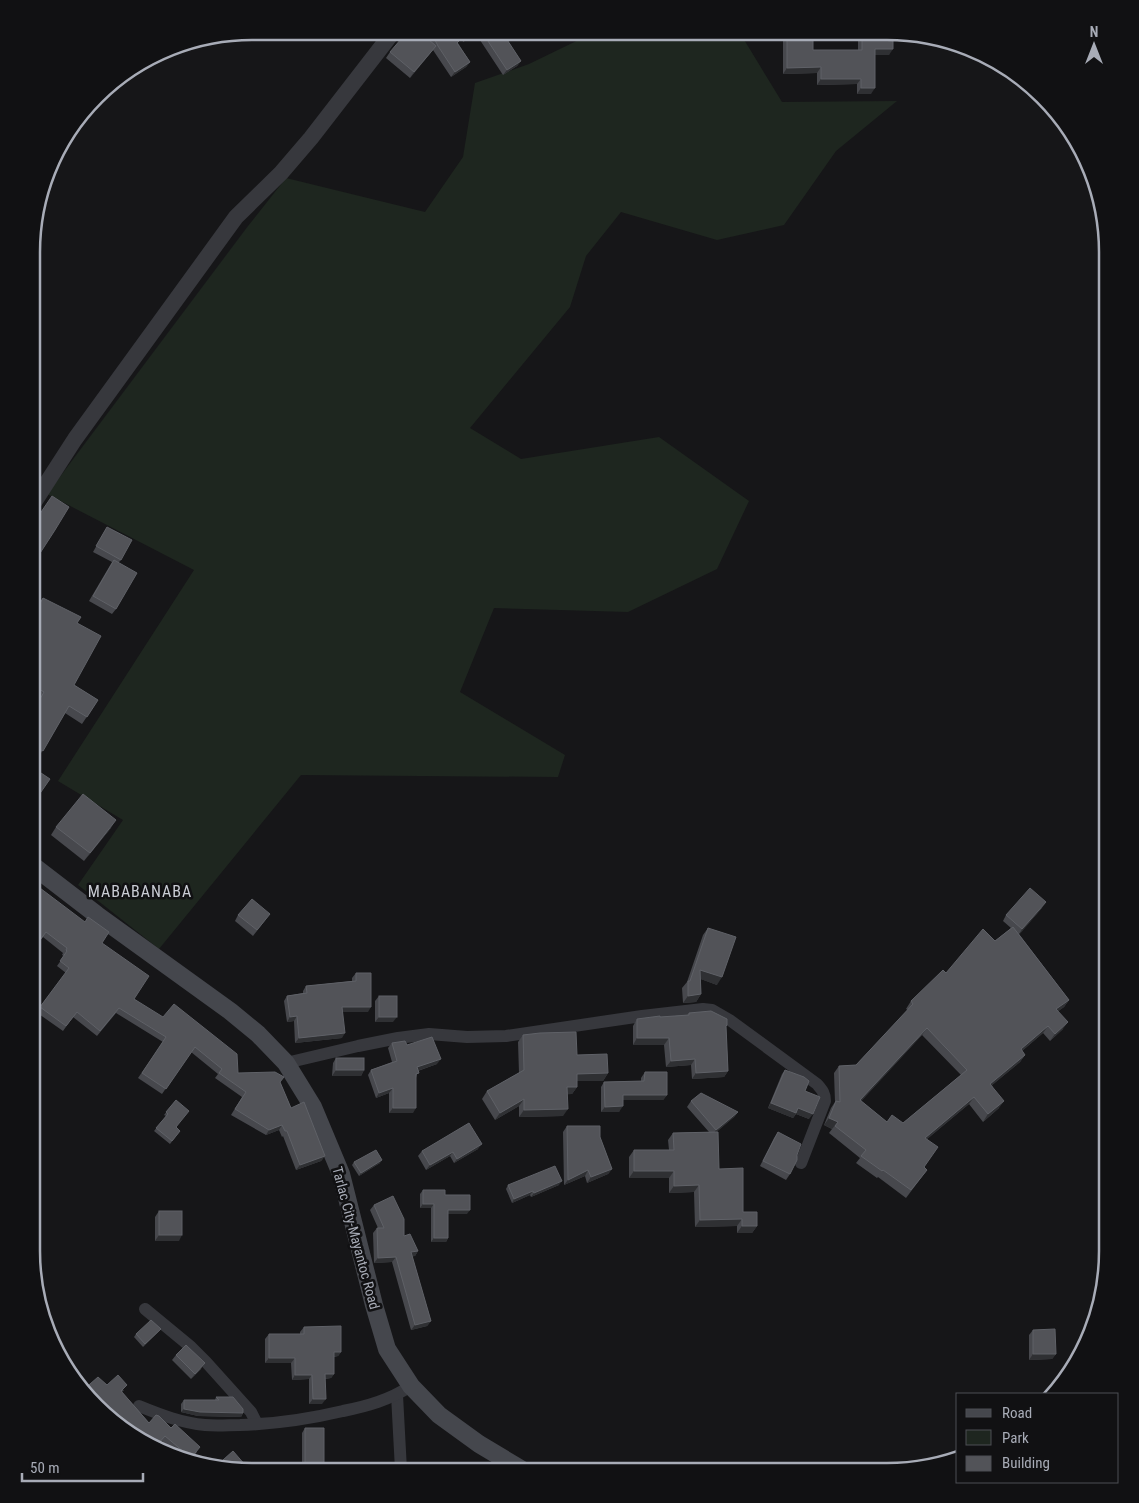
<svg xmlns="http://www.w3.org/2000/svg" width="1139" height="1503" viewBox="0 0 1139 1503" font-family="'Roboto Condensed',sans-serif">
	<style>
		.green { fill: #1e261f }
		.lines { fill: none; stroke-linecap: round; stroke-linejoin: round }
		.minor { stroke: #37383d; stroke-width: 12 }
		.tertiary { stroke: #37383d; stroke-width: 16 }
		.secondary { stroke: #45474d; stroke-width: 18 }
		.wall { fill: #47484d; fill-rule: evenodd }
		.shaded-wall { fill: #2f3033 }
		.building { fill: #525358; stroke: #5f6167; fill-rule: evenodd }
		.labels { text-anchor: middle; stroke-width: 5; stroke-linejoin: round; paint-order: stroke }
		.street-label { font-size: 14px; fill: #a8acb7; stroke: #111113 }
		.quarter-label { font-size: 16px; letter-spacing: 1px; fill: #c9ccd4; stroke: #111113 }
		.rim { fill: none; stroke: #a8acb7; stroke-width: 2.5 }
	</style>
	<rect width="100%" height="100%" fill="#161618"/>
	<path class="green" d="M595,32L740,33L782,102L897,101L836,151L784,225L717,240L621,212L586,256L570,307L470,428L521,459L659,437L749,501L717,569L628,612L494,608L460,692L565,755L558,777L301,775L159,949L78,885L123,820L58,781L194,570L47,494L248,226L286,178L425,212L463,157L475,83L529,64Z"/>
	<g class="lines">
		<g class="minor">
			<path d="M286,1063L358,1046L398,1038L429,1034L467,1037L506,1036L642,1016L703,1009L712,1010L731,1021L817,1084C822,1090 825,1093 825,1101L801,1163"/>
			<path d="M145,1309L191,1347L206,1362L251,1412L257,1424"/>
			<path d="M397,1395L401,1470"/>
			<path d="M139,1406C161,1415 182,1423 205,1425C217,1426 229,1425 240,1425C275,1424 309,1419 343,1411C368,1406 389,1400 411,1386"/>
		</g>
		<path class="tertiary" d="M33,504L75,439L236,217L281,173L311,138L393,32"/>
		<path class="secondary" d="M32,865L97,915L230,1011L258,1034L286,1063L313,1107L341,1174L374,1305L387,1349L411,1386L439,1415L479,1444L524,1471"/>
	</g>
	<g class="wall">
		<path d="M424,32H454L458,43L470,62L466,67L451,77L433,50L410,78L386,58L390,52L428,38Z"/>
		<path d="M461,32H502L521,61L517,66L503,75L476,34L463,42Z"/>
		<path d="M783,33H813V50H858V33H893L889,55H875L871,94H857V84L817,85V73L783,74Z"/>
		<path d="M107,527L121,560L118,563L116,609L112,614L89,601L112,562L93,552Z"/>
		<path d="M43,598L77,623L74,685L98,700L82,724L65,713L38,758L32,754V711L40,698L32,694V615L38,604Z"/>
		<path d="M56,827L111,828L84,861L51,835Z"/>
		<path d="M32,882L102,943L134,999L238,1073L280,1082L291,1108L325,1156L321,1161L296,1170L283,1136L282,1137L279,1130L266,1135L231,1115L242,1097L215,1078L218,1074L191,1052L162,1094L138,1078L163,1042L116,1013L97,1036L73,1017L63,1031L36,1012L66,973L57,966L64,956L62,955L63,953L43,937L32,951Z"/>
		<path d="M1042,908L1019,934L1069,1000L1064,1007L1058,1011L1063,1029L1050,1041L1043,1033L1022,1051L1025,1055L1020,1062L992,1085L999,1108L983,1122L969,1104L927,1139L924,1168L927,1170L906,1198L878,1177L877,1178L856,1163L860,1158L829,1133L832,1129L824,1125L831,1108L835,1102L834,1073L839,1066L856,1065L908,1010L906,1009L911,1001L946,973L995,941L1011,928L1003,921L1006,915ZM922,1035L961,1075L903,1123L887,1122L861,1101Z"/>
		<path d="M238,915L266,919L253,936L235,921Z"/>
		<path d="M708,928L717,985L701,979V994L696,1002L683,1003L682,988L687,982L703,935Z"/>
		<path d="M356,973L368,1012H343L342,1038L295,1043L294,1021L287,1022L284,1001L287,996L303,993V991L306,986L352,981V978Z"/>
		<path d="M379,996L393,1022H375V1001Z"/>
		<path d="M689,1013L726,1028L728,1071L724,1077L692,1079L691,1065L666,1067L664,1045H633V1026L637,1019L687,1015Z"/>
		<path d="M523,1035L577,1055L608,1073L603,1081H577V1087L572,1094H567L563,1116L519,1117V1106L495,1120L482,1099L487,1091L519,1073L518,1042Z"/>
		<path d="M392,1043L407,1045L437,1064L418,1071L416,1078L413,1113H389V1093L376,1098L368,1075L371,1070L392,1062L388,1048Z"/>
		<path d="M336,1058L364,1070L361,1076H332L333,1063Z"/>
		<path d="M785,1070L805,1091L809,1119L796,1114L793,1118L768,1108L782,1074Z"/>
		<path d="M645,1072L667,1095L663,1100H623L619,1112H601V1087L604,1082L641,1081V1078Z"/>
		<path d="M176,1100V1127L180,1131L170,1144L154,1131L166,1116L164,1115Z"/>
		<path d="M691,1101L738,1112L734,1117L716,1132L719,1169L743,1212L757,1226L752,1233H737V1226L695,1227L694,1192L669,1193V1178H629V1157L634,1150H669L668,1140L673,1133L709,1132L687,1107Z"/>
		<path d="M567,1126L600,1137L612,1169L608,1174L587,1183L585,1176L564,1185L563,1132Z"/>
		<path d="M778,1132L797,1155L790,1174L786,1180L760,1166L774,1138Z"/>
		<path d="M478,1149L454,1163L450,1156L426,1170L418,1156L422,1151Z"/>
		<path d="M354,1162L380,1163L359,1176L352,1165Z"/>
		<path d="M508,1185H559L531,1197L530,1195L512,1203L506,1189Z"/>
		<path d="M423,1190L445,1195L467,1214H448V1238L446,1242H431V1208H420V1194Z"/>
		<path d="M374,1205L418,1251L415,1256H412L431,1321L427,1326L411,1330L392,1262L374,1263L373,1233L377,1228H378L370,1210Z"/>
		<path d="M159,1211L179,1241H155V1217Z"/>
		<path d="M304,1327L341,1352L338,1356L334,1357V1374L331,1378L325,1379L322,1404H309V1379L292,1380L291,1363H265V1339L269,1334H300V1332Z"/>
		<path d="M1033,1330L1056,1354L1052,1359L1029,1360V1335Z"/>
		<path d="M159,1331L143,1347L134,1337L136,1334Z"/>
		<path d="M176,1355L201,1369L191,1379L172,1360Z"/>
		<path d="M107,1385L124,1390L122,1392L149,1423L197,1452L192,1458L175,1452L162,1441L158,1445L129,1434L86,1396L82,1391Z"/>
		<path d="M216,1397L243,1413L241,1417L198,1416L181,1412V1404L184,1400H215Z"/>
		<path d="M305,1428L324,1470H300V1468L302,1466V1433Z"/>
		<path d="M223,1460L243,1470H228L221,1463Z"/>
	</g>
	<g class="shaded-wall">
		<path d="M474,32H477L476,34L463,42L467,36Z"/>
		<path d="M436,46L432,51L410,78L414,72Z"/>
		<path d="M875,49H893L889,55H871Z"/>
		<path d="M521,61L517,66L503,75L507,70Z"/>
		<path d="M470,62L466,67L451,77L455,72Z"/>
		<path d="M821,67L817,73L783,74L787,68Z"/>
		<path d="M821,79H861L857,84L817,85Z"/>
		<path d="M861,88H875L871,94H857Z"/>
		<path d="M116,820L111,828L84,861L90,853Z"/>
		<path d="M1046,902L1042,908L1019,935L1022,929Z"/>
		<path d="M700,970L722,977L717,985L695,977Z"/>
		<path d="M701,994L696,1002L683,1003L688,996Z"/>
		<path d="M1069,1000L1064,1007L1051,1017L1056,1009Z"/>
		<path d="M342,1007H371L368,1012H339Z"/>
		<path d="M297,1016L294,1021L287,1022L290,1017Z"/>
		<path d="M379,1017H397L393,1022H375Z"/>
		<path d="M1068,1022L1063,1029L1050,1041L1055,1034Z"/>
		<path d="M1048,1026L1043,1033L1016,1056L1021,1049Z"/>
		<path d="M927,1028L922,1035L855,1108L860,1100Z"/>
		<path d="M345,1033L342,1038L295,1043L299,1038Z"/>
		<path d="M637,1038H669L664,1045H633Z"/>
		<path d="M1025,1055L1020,1062L985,1091L990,1084Z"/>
		<path d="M441,1059L437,1064L414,1072L417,1067Z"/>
		<path d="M695,1059L691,1065L666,1067L671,1061Z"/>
		<path d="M336,1070H364L361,1076H332Z"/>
		<path d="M728,1071L724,1077L692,1079L696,1073Z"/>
		<path d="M608,1073L603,1081H572L577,1074Z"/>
		<path d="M567,1087H577L572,1094L562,1095Z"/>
		<path d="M393,1088L389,1093L376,1098L379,1093Z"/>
		<path d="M623,1095H667L663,1100H619Z"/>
		<path d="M974,1097L969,1104L920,1145L925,1138Z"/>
		<path d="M524,1099L519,1106L495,1120L500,1113Z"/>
		<path d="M1004,1101L999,1108L983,1122L988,1114Z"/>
		<path d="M771,1103L798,1108L813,1114L809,1119L796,1114L793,1118L768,1108Z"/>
		<path d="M623,1106L619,1112H601L605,1107Z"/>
		<path d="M393,1108H416L413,1113H389Z"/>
		<path d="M568,1109L563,1116L519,1117L524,1110Z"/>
		<path d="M738,1112L734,1117L712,1136L716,1130Z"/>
		<path d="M829,1118L838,1122L832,1129L824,1125Z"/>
		<path d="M282,1125L279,1130L266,1135L269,1130Z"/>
		<path d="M482,1144L478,1149L454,1163L457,1159Z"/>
		<path d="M453,1152L450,1156L426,1170L430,1165Z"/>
		<path d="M325,1156L321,1161L296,1170L300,1165Z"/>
		<path d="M382,1160L380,1163L359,1176L361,1173Z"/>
		<path d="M612,1169L608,1174L587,1183L591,1177Z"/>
		<path d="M588,1170L585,1176L564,1185L568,1180Z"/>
		<path d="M634,1171H674L669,1178H629Z"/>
		<path d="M562,1181L559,1185L531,1197L534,1193Z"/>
		<path d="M699,1185L694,1192L669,1193L674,1186Z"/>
		<path d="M533,1191L530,1195L512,1203L514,1199Z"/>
		<path d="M423,1204H434L431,1208H420Z"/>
		<path d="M448,1210H470L467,1214H445Z"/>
		<path d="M742,1219L737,1226L695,1227L700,1220Z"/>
		<path d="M742,1226H757L752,1233H737Z"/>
		<path d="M159,1235H182L179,1241H155Z"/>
		<path d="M434,1238H448L446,1242H431Z"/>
		<path d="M418,1251L415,1256L408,1258L411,1252Z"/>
		<path d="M396,1257L392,1262L374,1263L378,1258Z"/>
		<path d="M431,1321L427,1326L411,1330L415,1325Z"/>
		<path d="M334,1352H341L338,1356L330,1357Z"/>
		<path d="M1033,1354H1056L1052,1359L1029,1360Z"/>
		<path d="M269,1358H295L291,1363H265Z"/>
		<path d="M205,1363L201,1369L191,1379L195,1374Z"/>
		<path d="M325,1374H334L331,1378L322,1379Z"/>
		<path d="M295,1375H312L309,1379L292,1380Z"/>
		<path d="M313,1399H326L322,1404H309Z"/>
		<path d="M184,1409L243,1413L241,1417L198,1416L181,1412Z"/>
	</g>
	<g class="building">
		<path d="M407,32H420L436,46L414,72L390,52Z"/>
		<path d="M431,32H454L459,41L457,43L470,62L455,72L438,46Z"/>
		<path d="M466,32H474L467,36Z"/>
		<path d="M482,32H502L521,61L507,70Z"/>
		<path d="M787,33H813V50H862V33H893V49H875V88H861V79H821V67L787,68Z"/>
		<path d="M52,496L69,507L55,530L33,564V520L35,517L37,518Z"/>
		<path d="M107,527L132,540L121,560L96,546Z"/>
		<path d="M114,560L137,573L116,609L93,596Z"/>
		<path d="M43,598L81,617L77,623L101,636L74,685L98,700L87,717L69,706L43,751L32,745V713L44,692L32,685V627L34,625L32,624V618Z"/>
		<path d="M35,769L50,779L34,802L32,801V774Z"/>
		<path d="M83,794L116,820L90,853L56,827Z"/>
		<path d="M32,882L85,922L88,917L109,932L102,943L149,976L134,999L163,1017L174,1004L237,1054L238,1073L275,1072L284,1077L280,1082L291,1108L304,1102L325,1156L300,1165L287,1131H285L282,1125L269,1130L235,1109L246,1092L219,1073L222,1069L195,1047L166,1089L142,1073L166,1037L119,1008L100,1031L77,1012L66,1026L40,1007L69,968L60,961L67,951L66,950L67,948L46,932L34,948L32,946Z"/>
		<path d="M1030,888L1046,902L1022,929L1006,915Z"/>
		<path d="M252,899L270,914L257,930L238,915Z"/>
		<path d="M1013,927L1069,1000L1056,1009L1068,1022L1055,1034L1048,1026L1021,1049L1025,1055L990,1084L1004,1101L988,1114L974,1097L925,1138L938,1147L924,1167L927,1170L911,1190L883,1170L882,1171L861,1156L866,1150L835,1126L838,1122L829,1118L836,1101L840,1102L839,1066L856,1065L913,1004L911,1001L943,970L946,973L983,929L995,941ZM927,1028L967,1070L903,1123L892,1115L887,1122L860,1100Z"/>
		<path d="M708,928L736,937L722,977L700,970L701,994L688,996V981H690Z"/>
		<path d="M356,973H371V1007H342L345,1033L299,1038L297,1016L290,1017L287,996L307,993L306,986L356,981Z"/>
		<rect x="379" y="996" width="18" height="21"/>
		<path d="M711,1011L727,1019V1025L726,1026L728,1071L696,1073L695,1059L671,1061L669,1038H637V1019L660,1016V1017L689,1015V1013Z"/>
		<path d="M576,1032L577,1055L607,1054L608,1073L577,1074V1087H567L568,1109L524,1110V1099L500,1113L487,1091L524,1070L523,1035L540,1033Z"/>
		<path d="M432,1037L441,1059L417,1067L419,1073L416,1074V1108H393V1088L379,1093L371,1070L397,1061L392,1043L405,1041L407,1045Z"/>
		<rect x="336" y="1058" width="28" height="12"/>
		<path d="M785,1070L804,1077L809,1081L805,1091L820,1097L813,1114L798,1108L796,1113L771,1103Z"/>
		<path d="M645,1072H667V1095H623V1106L605,1107L604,1082L644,1081Z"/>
		<path d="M701,1093L738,1112L716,1130L691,1101Z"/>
		<path d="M176,1100L189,1111L176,1127L180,1131L172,1141L156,1128L168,1114L166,1112Z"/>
		<path d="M469,1123L482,1144L457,1159L453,1152L430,1165L422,1151Z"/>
		<path d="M567,1126H600V1137L612,1169L591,1177L588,1170L568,1180Z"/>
		<path d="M718,1132L719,1169L743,1168V1212H757V1226H742V1219L700,1220L699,1185L674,1186V1171H634V1150H674L673,1133Z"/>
		<path d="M778,1132L801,1144L797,1155V1160L790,1174L763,1161Z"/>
		<path d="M376,1150L382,1160L361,1173L354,1162Z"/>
		<path d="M555,1166L562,1181L534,1193L533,1191L514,1199L508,1185Z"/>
		<path d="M423,1190H445V1195H470V1210H448V1238H434V1204H423Z"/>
		<path d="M393,1196L404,1219V1236L410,1234L418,1251L411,1252L431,1321L415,1325L396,1257L378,1258L377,1228H384L374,1205Z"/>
		<rect x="159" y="1211" width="23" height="24"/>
		<path d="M151,1320L161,1329L145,1344L136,1334Z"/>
		<path d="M341,1326V1352H334V1374H325L326,1399H313L312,1375H295V1358H269V1334H304V1327Z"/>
		<path d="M1055,1329L1056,1354H1033V1330Z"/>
		<path d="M186,1345L205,1363L195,1374L176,1355Z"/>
		<path d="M118,1375L127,1385L121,1391L149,1423L156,1415L159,1416L171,1428L175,1424L200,1447L191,1458L165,1436L157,1445L131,1435L111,1413L108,1416L93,1402L82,1391L98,1377L107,1385Z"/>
		<path d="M216,1397H233L243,1409V1413L200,1412L184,1409V1400H219Z"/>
		<path d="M305,1428H324V1470H303V1464H305Z"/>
		<path d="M233,1451L246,1466L242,1470H232L223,1460Z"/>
	</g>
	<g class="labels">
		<g class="street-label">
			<text transform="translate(356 1238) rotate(75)" y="5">Tarlac City-Mayantoc Road</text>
		</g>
		<g class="quarter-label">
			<text x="140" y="897">MABABANABA</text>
		</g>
	</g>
	<path d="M0 0H1139V1503H0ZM252 40H887A212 212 0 0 1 1099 252V1251A212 212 0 0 1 887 1463H252A212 212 0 0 1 40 1251V252A212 212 0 0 1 252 40Z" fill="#111113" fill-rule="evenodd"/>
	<path class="rim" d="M252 40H887A212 212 0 0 1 1099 252V1251A212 212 0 0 1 887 1463H252A212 212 0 0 1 40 1251V252A212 212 0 0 1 252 40Z"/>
	<rect x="956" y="1393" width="162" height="90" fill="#111113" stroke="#4d4f55"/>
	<rect x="966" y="1409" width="25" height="8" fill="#45474d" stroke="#4d4f55"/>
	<text x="1002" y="1418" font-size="15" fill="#a8acb7">Road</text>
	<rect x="966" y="1430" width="25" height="15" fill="#1e261f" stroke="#4d4f55"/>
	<text x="1002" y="1443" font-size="15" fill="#a8acb7">Park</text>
	<rect x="966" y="1456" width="25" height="15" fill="#525358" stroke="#4d4f55"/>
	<text x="1002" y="1468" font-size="15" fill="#a8acb7">Building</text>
	<g transform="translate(1094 45)" stroke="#111113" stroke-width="4" paint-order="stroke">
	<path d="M0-4L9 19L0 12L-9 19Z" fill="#a8acb7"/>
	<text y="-8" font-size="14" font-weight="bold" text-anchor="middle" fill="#a8acb7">N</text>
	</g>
	<path d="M22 1473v8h121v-8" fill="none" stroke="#a8acb7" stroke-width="2.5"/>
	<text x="30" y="1473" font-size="15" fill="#a8acb7" stroke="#111113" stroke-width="4" paint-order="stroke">50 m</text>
</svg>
